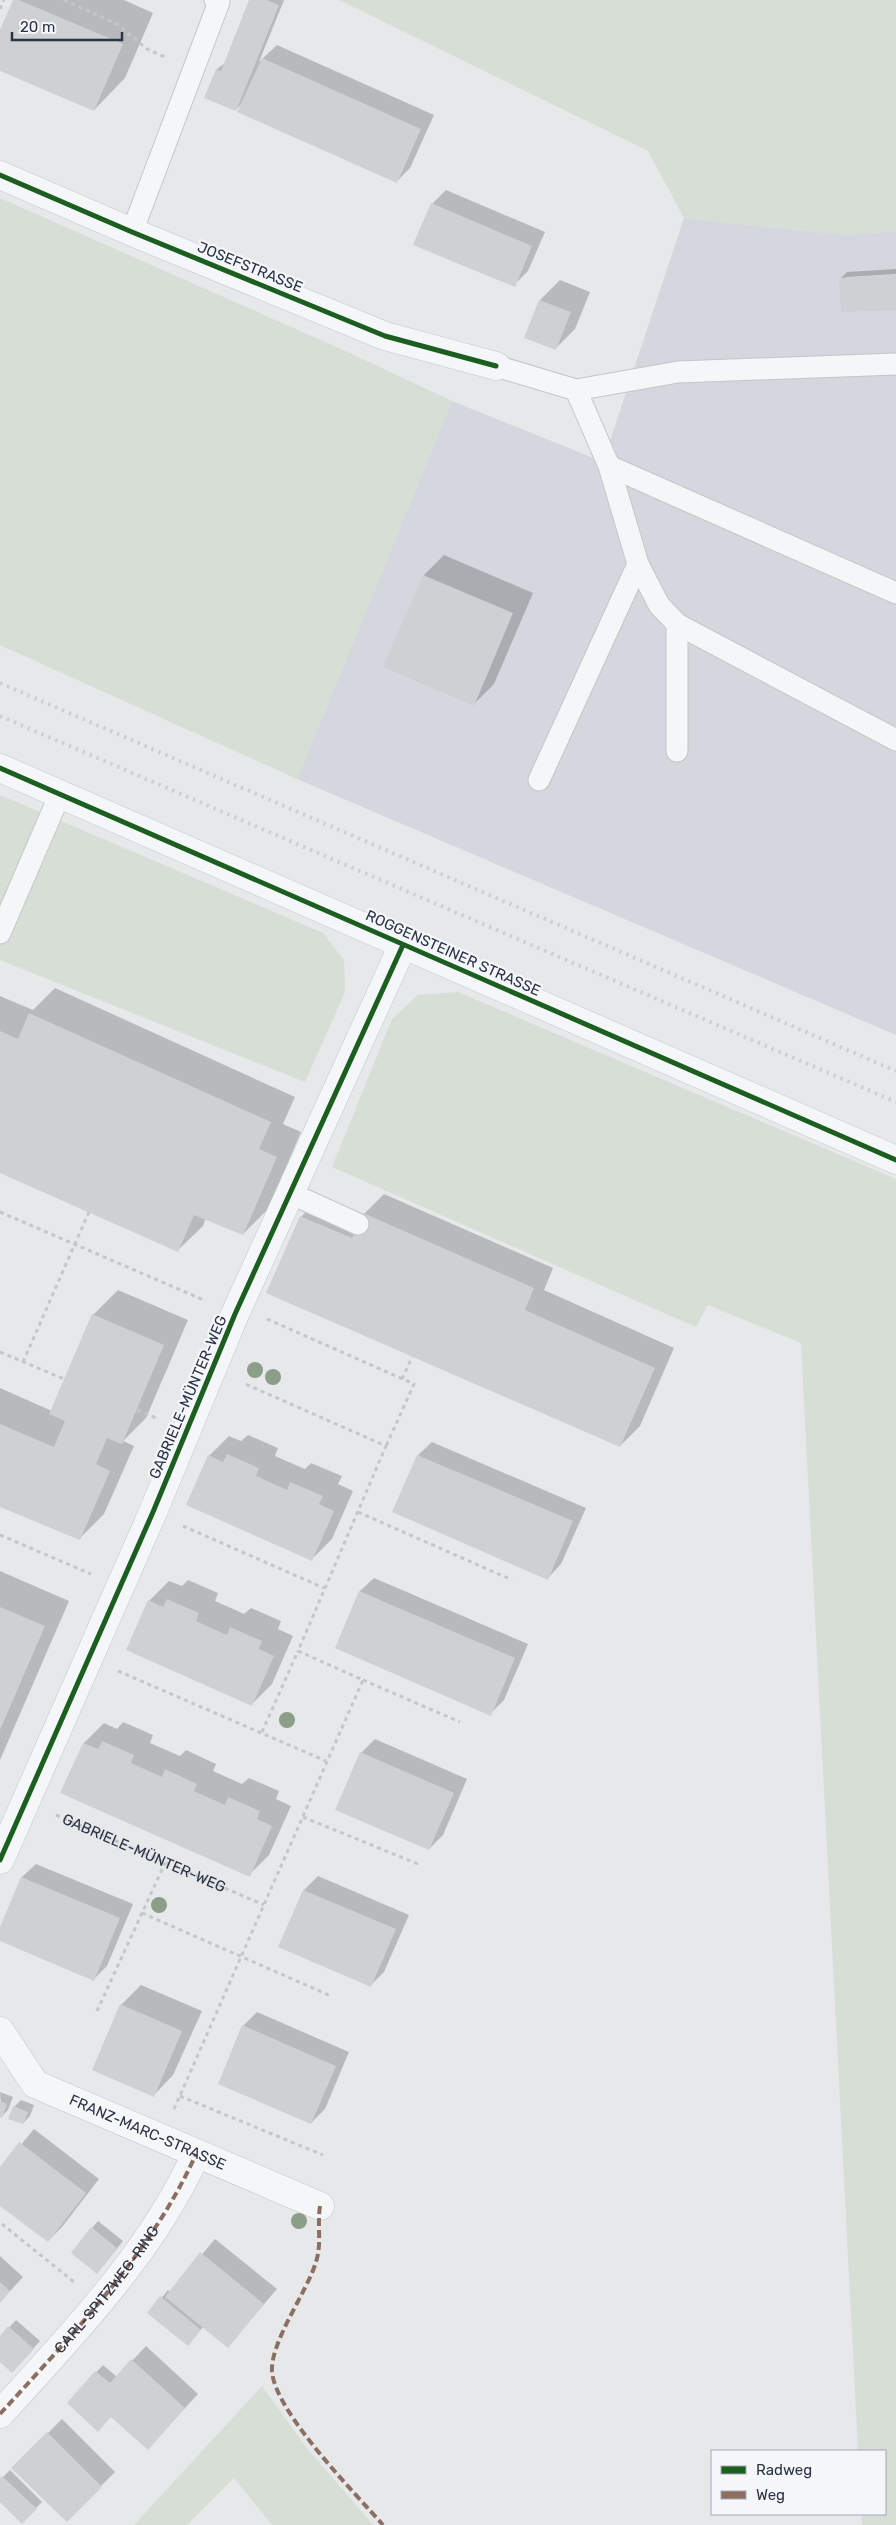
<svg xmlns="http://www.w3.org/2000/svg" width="896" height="2525" viewBox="0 0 896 2525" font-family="Rubik,sans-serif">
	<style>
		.built { fill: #d4d7dd }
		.green { fill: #d6ded6 }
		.shadow { fill: #0003 }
		.building { fill: #ced0d3 }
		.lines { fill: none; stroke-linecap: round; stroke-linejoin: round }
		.service-casing { stroke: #c4c6c8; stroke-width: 23 }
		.minor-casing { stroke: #c4c6c8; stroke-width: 29 }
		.tertiary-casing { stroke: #c4c6c8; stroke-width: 29 }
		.path { stroke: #c5c6ca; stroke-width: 3; stroke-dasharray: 4 4; stroke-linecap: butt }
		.service { stroke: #f5f6f7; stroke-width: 21 }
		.minor { stroke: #f5f6f7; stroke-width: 28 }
		.tertiary { stroke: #f5f6f7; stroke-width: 28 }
		.rail { stroke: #cecfd2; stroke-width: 4; stroke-dasharray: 2.5 5; stroke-linecap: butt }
		.quiet { stroke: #8d6e63; stroke-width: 4; stroke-dasharray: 8 4; stroke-linecap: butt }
		.cycleway-casing { stroke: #f4f6f9; stroke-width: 8 }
		.cycleway { stroke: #1b5e20; stroke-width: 5 }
		.tree { fill: #8a9e88 }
		.labels { text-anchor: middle; stroke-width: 4.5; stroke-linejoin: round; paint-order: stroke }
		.street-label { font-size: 15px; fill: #2b3445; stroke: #f4f6f9 }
	</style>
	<rect width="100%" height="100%" fill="#e6e8ea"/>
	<path class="built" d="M684,218L846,235L896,231V1035L297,779L452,401L603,462Z"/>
	<g class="green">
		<path d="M339,0H896V231L846,235L684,218L648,151Z"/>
		<path d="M0,198L341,349L452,401L297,779L0,645Z"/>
		<path d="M0,795L323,933L344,960L345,992L305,1082L0,960Z"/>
		<path d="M458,992L896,1179V2525H862L861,2514H885V2451H858L801,1343L708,1305L696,1327L332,1167L392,1019L418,995Z"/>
		<path d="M262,2386L306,2447L373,2525H272L234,2478L187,2525H134Z"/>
	</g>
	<g class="shadow">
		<path d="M14,0H124L153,13L125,78L94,110L0,69V33Z"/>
		<path d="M251,0H284L259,62L277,45L434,115L410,168L396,182L242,103L236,110L206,97L217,69L225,63Z"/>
		<path d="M446,190L545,232L528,271L514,285L432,204Z"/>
		<path d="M896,269V274L846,277V279L896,277V308L840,279L847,272Z"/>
		<path d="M560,280L590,292L575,329L555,349L525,337L540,300Z"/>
		<path d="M444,555L533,593L494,684L474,704L424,575Z"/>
		<path d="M55,988L295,1097L283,1124L301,1132L268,1209L243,1234L206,1218L203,1226L178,1250L0,1172V996L33,1010Z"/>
		<path d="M384,1194L553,1268L544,1290L674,1348L640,1426L620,1446L301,1217L321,1197L363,1215Z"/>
		<path d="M118,1290L188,1320L146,1418L123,1441L134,1446L104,1514L79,1539L0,1505V1388L52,1411L93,1315Z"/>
		<path d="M248,1435L278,1448L275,1456L305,1469L311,1463L342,1476L338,1484L353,1491L332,1539L312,1559L209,1456L229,1436L241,1441Z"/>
		<path d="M432,1442L586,1508L561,1564L548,1578L418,1455Z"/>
		<path d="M0,1571L69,1601L0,1760Z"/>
		<path d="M374,1578L528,1644L504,1700L490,1714L336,1648L360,1591Z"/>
		<path d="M188,1580L218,1593L215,1601L231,1608L244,1614L251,1608L281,1621L278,1629L293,1636L272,1684L252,1704L149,1601L169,1581L182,1586Z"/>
		<path d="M123,1722L153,1735L150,1743L180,1756L186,1750L216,1764L213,1771L242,1784L249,1778L279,1791L276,1799L291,1806L269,1855L249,1875L62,1793L84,1743L104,1723L117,1729Z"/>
		<path d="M375,1739L467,1779L443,1835L429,1849L361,1753Z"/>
		<path d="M36,1864L133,1904L107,1966L93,1980L0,1940V1929L22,1877Z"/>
		<path d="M318,1876L409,1915L384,1972L371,1985L280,1946L304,1890Z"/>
		<path d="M141,1985L202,2011L173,2075L154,2095L121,2005Z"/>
		<path d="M257,2012L349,2052L325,2109L311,2123L243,2026Z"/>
		<path d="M0,2092L13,2097L8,2110L2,2116Z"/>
		<path d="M21,2100L34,2105L30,2116L23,2123L14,2107Z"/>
		<path d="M34,2129L99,2179L62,2227L48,2241L0,2204V2170Z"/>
		<path d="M98,2221L123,2241L104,2265L92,2228Z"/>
		<path d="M215,2239L277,2289L228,2346L204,2326L194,2337L149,2313L168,2290L170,2292Z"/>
		<path d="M0,2256L23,2277L0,2302Z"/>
		<path d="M16,2320L40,2341L19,2364L0,2361V2338Z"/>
		<path d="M146,2346L198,2394L161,2434L68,2403L103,2365L117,2377Z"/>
		<path d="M62,2419L115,2472L67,2520L13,2468Z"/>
		<path d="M10,2470L42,2502L22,2522L0,2501V2480Z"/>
	</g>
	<g class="building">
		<path d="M13,0H19L123,44L94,111L0,71V30Z"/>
		<path d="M249,0H267L279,5L236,111L204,98L216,69L221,71Z"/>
		<path d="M262,58L421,129L397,183L237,112Z"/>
		<path d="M431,203L532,246L515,287L413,245Z"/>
		<path d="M896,275V310L841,312L839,278Z"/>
		<path d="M539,300L571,312L556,350L524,338Z"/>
		<path d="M423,575L513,613L474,706L383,667Z"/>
		<path d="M29,1013L271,1122L259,1149L277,1157L243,1235L194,1215L178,1252L0,1173V1031L18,1039Z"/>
		<path d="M363,1213L534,1288L525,1310L655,1368L620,1447L266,1293L300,1216L352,1238Z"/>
		<path d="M92,1314L164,1345L122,1444L107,1438L96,1464L110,1471L80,1540L0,1507V1424L54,1447L65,1421L49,1414Z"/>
		<path d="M227,1454L259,1468L256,1476L287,1490L290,1482L323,1496L319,1504L334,1511L312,1561L186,1505L208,1455L223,1462Z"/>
		<path d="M417,1455L573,1521L548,1580L392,1512Z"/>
		<path d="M359,1591L515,1658L491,1716L335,1648Z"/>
		<path d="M167,1599L199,1613L196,1621L211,1628L227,1635L230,1627L262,1641L259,1649L274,1656L252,1706L126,1650L148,1600L163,1607Z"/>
		<path d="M0,1607L45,1626L0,1730Z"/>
		<path d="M102,1741L134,1755L131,1763L162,1777L165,1769L197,1784L194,1791L225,1805L228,1797L260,1811L257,1819L272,1826L250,1877L60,1793L83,1743L98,1749Z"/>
		<path d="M360,1752L454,1793L429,1850L335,1810Z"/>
		<path d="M21,1877L120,1918L94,1981L0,1941V1927Z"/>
		<path d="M303,1890L396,1929L371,1987L278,1947Z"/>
		<path d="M120,2004L182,2031L154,2097L92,2070Z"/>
		<path d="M242,2025L336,2066L311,2124L218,2084Z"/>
		<path d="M0,2101L7,2104L2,2118L0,2117Z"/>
		<path d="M13,2106L28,2112L23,2124L8,2119Z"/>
		<path d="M19,2142L86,2193L48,2242L0,2206V2167Z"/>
		<path d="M91,2227L117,2248L97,2274L71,2253Z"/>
		<path d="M200,2252L264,2304L228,2348L165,2297Z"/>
		<path d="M0,2282L10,2291L0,2303Z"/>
		<path d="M160,2296L201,2330L188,2346L147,2313Z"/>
		<path d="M8,2326L34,2349L12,2373L0,2362V2336Z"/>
		<path d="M131,2359L185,2408L148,2450L111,2417L98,2432L67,2403L95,2371L110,2383Z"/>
		<path d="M47,2432L102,2487L67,2522L11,2468Z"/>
		<path d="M2,2476L37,2509L22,2524L0,2502V2478Z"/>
	</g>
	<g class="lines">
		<g class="service-casing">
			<g id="service">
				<path d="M132,232L219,2L215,0"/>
				<path d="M496,366L576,390L678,372L896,364"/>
				<path d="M576,390L609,466L638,564L659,605L677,624L896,740"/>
				<path d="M609,466L896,593"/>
				<path d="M677,624V751"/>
				<path d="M539,780L638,564"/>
				<path d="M0,933L60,794"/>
				<path d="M292,1194L358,1224"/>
			</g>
		</g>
		<g class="minor-casing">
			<g id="minor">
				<path d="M0,175L132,232L385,336L496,366"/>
				<path d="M0,1860L153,1512L235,1314L403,945"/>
				<path id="s2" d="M0,2031L35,2084L320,2206"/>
				<path d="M0,2414C71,2336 153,2251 196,2154"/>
			</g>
		</g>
		<g class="tertiary-casing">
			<path id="tertiary" d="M0,768L896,1160"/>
		</g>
		<g class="path">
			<path d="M64,0L117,24L147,49L167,58"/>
			<path d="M0,9L4,0"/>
			<path d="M0,1212L206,1301"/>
			<path d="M267,1319L414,1384L386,1446"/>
			<path d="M0,1352L64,1379"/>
			<path d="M23,1362L89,1212"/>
			<path d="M402,1379L412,1357"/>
			<path d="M137,1410L156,1418"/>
			<path d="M358,1512L512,1580"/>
			<path d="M183,1526L324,1588"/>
			<path d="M0,1535L91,1574"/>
			<path d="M118,1671L326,1761"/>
			<path d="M363,1680L460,1722"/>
			<path d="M262,1732L298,1651"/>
			<path id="s1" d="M56,1815L264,1905"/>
			<path d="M303,1817L418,1864"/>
			<path d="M142,1913L331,1996"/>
			<path d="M97,2011L165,1863"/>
			<path d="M180,2096L323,2155"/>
			<path d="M174,2109L363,1680L298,1651L386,1446L243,1383"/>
			<path d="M2,2224L74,2282"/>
		</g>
		<use href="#service" class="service"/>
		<use href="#minor" class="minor"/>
		<use href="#tertiary" class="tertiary"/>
		<g class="rail">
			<path d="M0,683L896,1071"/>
			<path d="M0,716L896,1102"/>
		</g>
		<g class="quiet">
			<path d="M320,2206C317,2226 322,2243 316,2262C307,2292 270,2342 272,2372C276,2413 354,2492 383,2525"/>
			<path id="s3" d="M0,2414C71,2336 153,2251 196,2154"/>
		</g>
		<g class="cycleway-casing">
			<g id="cycleway">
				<path d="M0,175L132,232L385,336L496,366"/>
				<path d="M0,768L896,1160"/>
				<path d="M0,1860L153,1512L235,1314L403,945"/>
			</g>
		</g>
		<use href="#cycleway" class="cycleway"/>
	</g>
	<g class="tree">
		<circle cx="255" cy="1370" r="8"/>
		<circle cx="273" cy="1377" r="8"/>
		<circle cx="287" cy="1720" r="8"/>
		<circle cx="159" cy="1905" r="8"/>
		<circle cx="299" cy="2221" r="8"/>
	</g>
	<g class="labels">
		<g class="street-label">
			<text transform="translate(250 267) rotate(22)" y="5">JOSEFSTRASSE</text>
			<text transform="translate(453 953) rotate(24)" y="5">ROGGENSTEINER STRASSE</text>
			<text transform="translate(188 1397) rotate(-67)" y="5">GABRIELE-MÜNTER-WEG</text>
			<text dy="5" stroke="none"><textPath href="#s1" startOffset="96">GABRIELE-MÜNTER-WEG</textPath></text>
			<text dy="5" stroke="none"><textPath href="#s2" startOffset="186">FRANZ-MARC-STRASSE</textPath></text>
			<text dy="5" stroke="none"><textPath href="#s3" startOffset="164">CARL-SPITZWEG-RING</textPath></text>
		</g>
	</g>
	<rect x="711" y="2450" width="175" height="65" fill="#f4f6f9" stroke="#a4a8b1"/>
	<rect x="721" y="2466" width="25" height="8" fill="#1b5e20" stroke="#a4a8b1"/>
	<text x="756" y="2475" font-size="15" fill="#2b3445">Radweg</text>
	<rect x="721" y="2491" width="25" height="8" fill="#8d6e63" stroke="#a4a8b1"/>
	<text x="756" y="2500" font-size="15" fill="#2b3445">Weg</text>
	<path d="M12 32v8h110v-8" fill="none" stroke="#2b3445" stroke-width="2.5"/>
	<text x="20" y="32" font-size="15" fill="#2b3445" stroke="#f4f6f9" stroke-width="4" paint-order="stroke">20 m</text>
</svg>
